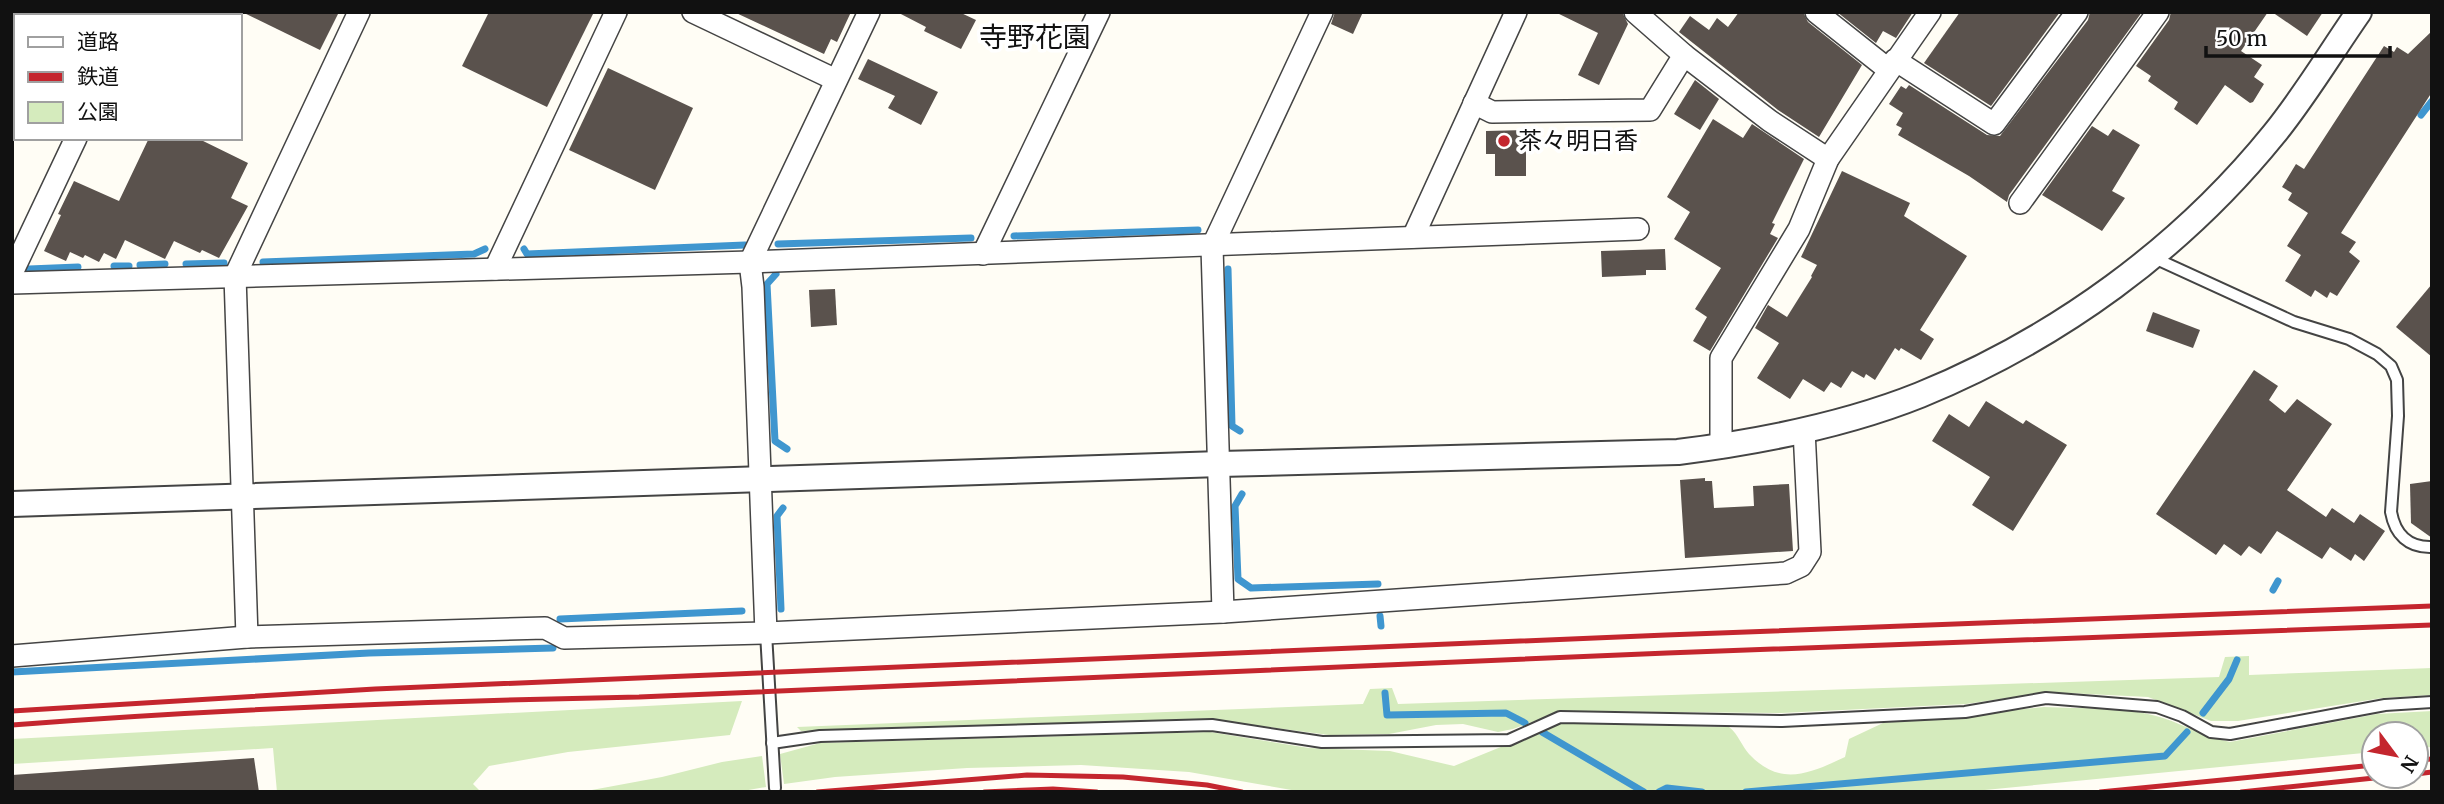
<svg xmlns="http://www.w3.org/2000/svg" width="2444" height="804" viewBox="0 0 2444 804" font-family="Merriweather,'Noto Sans JP',serif">
	<style>
		.green { fill: #d5ebbd }
		.lines { fill: none; stroke-linecap: round; stroke-linejoin: round }
		.stream { stroke: #3f96cf; stroke-width: 7 }
		.building { fill: #5a524d }
		.service-casing { stroke: #444; stroke-width: 14 }
		.minor-casing { stroke: #444; stroke-width: 24 }
		.tertiary-casing { stroke: #444; stroke-width: 28 }
		.service { stroke: #fff; stroke-width: 10 }
		.minor { stroke: #fff; stroke-width: 21 }
		.tertiary { stroke: #fff; stroke-width: 24 }
		.rail { stroke: #c4262e; stroke-width: 5 }
		.poi-dot { fill: #c4262e; stroke: #fff; stroke-width: 2.5 }
		.labels { text-anchor: middle; stroke-width: 7; stroke-linejoin: round; paint-order: stroke }
		.poi-label { font-size: 24px; fill: #111; stroke: #fff; text-anchor: start }
		.quarter-label { font-size: 28px; fill: #111; stroke: #fff }
	</style>
	<rect width="100%" height="100%" fill="#fffdf5"/>
	<g class="green">
		<path d="M2249,656V675L2432,668V695L2382,698L2238,721H2211L2148,697L2047,692L1966,704L1781,713L1561,711L1513,729L1498,732L1463,724L1436,725L1389,734L1329,735L1215,720L801,731L797,727L1363,704L1370,689L1392,688L1398,704L2219,677L2225,657Z"/>
		<path d="M742,701L730,735L568,752L489,766L473,784L481,792H277L273,748L12,764V739Z"/>
		<path d="M2044,707C2082,709 2127,706 2163,718C2187,726 2205,737 2230,742L2377,714L2432,711V747L2416,748V734H2374V752L1964,792H1303L1189,772L1081,765L967,768L835,777L784,784L780,754L820,743L1210,732L1309,748L1390,751L1454,766L1560,723L1729,727C1739,735 1741,745 1749,754C1780,787 1809,774 1845,757L1849,739L1883,723Z"/>
		<path d="M762,756L766,787L737,792H581L662,777L722,762Z"/>
	</g>
	<g class="lines">
		<g class="stream">
			<path d="M2421,115L2432,101"/>
			<path d="M1014,236L1198,230"/>
			<path d="M778,244L971,238"/>
			<path d="M524,249L527,254L745,245"/>
			<path d="M263,262L474,254L485,249"/>
			<path d="M186,264L224,263"/>
			<path d="M140,265L165,264"/>
			<path d="M114,266H129"/>
			<path d="M29,269L78,267"/>
			<path d="M1228,269L1232,426L1240,431"/>
			<path d="M776,274L767,284L775,441L787,449"/>
			<path d="M1242,494L1235,506L1238,579L1251,588L1378,584"/>
			<path d="M2273,590L2278,581"/>
			<path d="M781,609L777,516L783,508"/>
			<path d="M1380,616L1381,626"/>
			<path d="M560,619L742,611"/>
			<path d="M12,672L369,653L553,648"/>
			<path d="M1385,693L1387,715L1506,713L1525,723"/>
			<path d="M2203,713L2229,679L2237,660"/>
			<path d="M1542,732L1644,792"/>
			<path d="M1659,792L1667,788L1702,792"/>
			<path d="M1746,792L2165,756L2187,732"/>
		</g>
	</g>
	<g class="building">
		<path d="M242,12H339L320,50Z"/>
		<path d="M489,12H594L547,107L462,66Z"/>
		<path d="M734,12H851L837,42L831,39L824,54Z"/>
		<path d="M897,12H959L976,20L961,49L924,31L926,27Z"/>
		<path d="M1335,12H1363L1353,34L1331,24Z"/>
		<path d="M1555,12H1622L1628,24L1599,85L1578,75L1598,33Z"/>
		<path d="M1739,12H1803L1808,22L1862,65L1819,137L1778,110L1679,32L1690,16L1709,30L1717,18L1728,27Z"/>
		<path d="M1837,12H1913L1896,38L1883,31L1876,43Z"/>
		<path d="M1960,12H2060L1991,106L1924,63Z"/>
		<path d="M2090,12H2142L2009,195L2007,202L1969,176L1898,135L1902,128L1896,125L1903,113L1889,104L1901,86L1906,89L1909,85L1987,135L2000,136L2088,20Z"/>
		<path d="M2171,12H2268L2241,51L2262,65L2254,77L2264,84L2253,102L2250,103L2225,85L2197,125L2174,109L2178,102L2148,81L2151,76L2136,66L2169,20Z"/>
		<path d="M2272,12H2323L2307,36Z"/>
		<path d="M2432,31V92L2341,233L2356,242L2349,252L2360,261L2337,296L2330,292L2327,298L2315,290L2311,297L2285,281L2301,255L2287,246L2308,213L2288,200L2292,193L2282,187L2296,164L2304,169L2384,46L2394,52L2397,47L2408,54Z"/>
		<path d="M868,59L938,92L921,125L888,108L895,96L858,79Z"/>
		<path d="M608,68L693,108L655,190L569,150Z"/>
		<path d="M1695,80L1719,99L1700,130L1674,114Z"/>
		<path d="M1713,119L1743,138L1752,124L1804,159L1772,223L1775,224L1770,234L1778,238L1710,351L1693,341L1707,317L1695,309L1721,268L1674,239L1690,212L1667,197Z"/>
		<path d="M2092,126L2108,136L2113,129L2140,145L2112,191L2125,198L2102,231L2042,195Z"/>
		<path d="M1526,130V176H1495V154H1486V131Z"/>
		<path d="M149,138H197L248,163L231,198L248,206L219,258L202,250L200,253L174,241L165,259L125,240L116,259L104,253L99,262L85,255L83,258L70,252L66,261L44,251L61,215L58,214L74,181L119,201Z"/>
		<path d="M1842,171L1910,203L1904,216L1967,256L1920,330L1934,339L1921,360L1901,348L1899,351L1895,348L1875,380L1866,374L1864,378L1852,371L1841,388L1831,382L1824,392L1803,379L1790,399L1757,378L1779,343L1755,328L1768,305L1787,317L1812,277L1811,276L1817,265L1801,257Z"/>
		<path d="M1665,249L1666,270H1646V275L1602,277L1601,251Z"/>
		<path d="M2432,284V357L2396,327Z"/>
		<path d="M835,289L837,325L811,327L809,290Z"/>
		<path d="M2153,312L2200,330L2193,348L2146,331Z"/>
		<path d="M2254,370L2278,386L2269,400L2285,413L2297,399L2332,424L2287,490L2326,517L2332,508L2354,523L2360,514L2385,531L2364,561L2355,554L2351,561L2330,547L2322,559L2277,531L2261,554L2249,546L2241,556L2224,544L2216,555L2156,514Z"/>
		<path d="M1986,401L2023,424L2026,420L2067,445L2013,531L1972,505L1990,477L1932,441L1949,414L1969,427Z"/>
		<path d="M1705,478V481H1712L1714,508L1754,506L1753,486L1789,484L1793,551L1685,558L1680,480Z"/>
		<path d="M2432,481V538L2411,523L2410,484Z"/>
		<path d="M254,758L259,792H12V775Z"/>
	</g>
	<g class="lines">
		<g class="service-casing">
			<g id="service">
				<path d="M2152,257L2294,322L2349,339L2377,354L2391,366L2397,380L2398,416L2391,512C2395,534 2408,548 2432,547"/>
				<path d="M766,633L775,788"/>
				<path d="M772,743L820,736L1212,725L1322,742L1509,740L1560,717L1782,721L1965,712L2046,698L2157,707L2182,716L2211,732L2230,734L2385,705L2432,702"/>
			</g>
		</g>
		<g class="minor-casing">
			<g id="minor">
				<path d="M693,12L836,80"/>
				<path d="M1816,12L1889,70"/>
				<path d="M134,16L136,12"/>
				<path d="M1684,55L1770,121L1828,159"/>
				<path d="M1895,60L1994,124L2077,12"/>
				<path d="M1474,103L1492,112L1650,110L1684,55L1635,12"/>
				<path d="M2020,203L2158,12"/>
				<path d="M1413,237L1516,12"/>
				<path d="M983,254L1099,12"/>
				<path d="M495,269L616,12"/>
				<path d="M12,273L76,138"/>
				<path d="M12,283L750,262L1638,229"/>
				<path d="M1721,447V358L1799,229L1828,159L1930,12"/>
				<path d="M1223,612L1212,247L1322,12"/>
				<path d="M766,633L753,287L750,262L869,12"/>
				<path d="M247,637L235,276L359,12"/>
				<path d="M12,656L247,637L545,628L564,638L766,633L1223,612L1786,573L1801,566L1810,552L1804,430"/>
			</g>
		</g>
		<g class="tertiary-casing">
			<path id="tertiary" d="M12,504L1220,464L1678,452C1758,442 1845,425 1920,395C2057,339 2181,249 2274,134C2305,96 2331,52 2359,12"/>
		</g>
		<use href="#service" class="service"/>
		<use href="#minor" class="minor"/>
		<use href="#tertiary" class="tertiary"/>
		<g class="rail">
			<path d="M12,711L375,689L1666,635L2432,606"/>
			<path d="M12,725C220,709 430,701 639,697L1667,653L2432,625"/>
			<path d="M2416,760L2432,759"/>
			<path d="M2416,774L2432,772"/>
			<path d="M817,792L1027,775L1123,777L1207,785L1242,792"/>
			<path d="M984,792L1053,789L1097,792"/>
			<path d="M2100,792L2374,765"/>
			<path d="M2241,792L2393,776"/>
		</g>
	</g>
	<circle class="poi-dot" cx="1504" cy="141" r="7"/>
	<g class="labels">
		<g class="poi-label">
			<text x="1518" y="149">茶々明日香</text>
		</g>
		<g class="quarter-label">
			<text x="1035" y="47">寺野花園</text>
		</g>
	</g>
	<rect width="2444" height="804" fill="none" stroke="#111111" stroke-width="28"/>
	<rect x="14" y="14" width="228" height="126" fill="#ffffff" stroke="#a0a0a0" stroke-width="2"/>
	<rect x="28" y="37" width="35" height="10" fill="#ffffff" stroke="#a0a0a0" stroke-width="2"/>
	<text x="77" y="49" font-size="21" fill="#111111">道路</text>
	<rect x="28" y="72" width="35" height="10" fill="#c4262e" stroke="#a0a0a0" stroke-width="2"/>
	<text x="77" y="84" font-size="21" fill="#111111">鉄道</text>
	<rect x="28" y="102" width="35" height="21" fill="#d5ebbd" stroke="#a0a0a0" stroke-width="2"/>
	<text x="77" y="119" font-size="21" fill="#111111">公園</text>
	<g transform="translate(2395 755) rotate(122)"><circle r="33" fill="#ffffff" stroke="#a0a0a0" stroke-width="2"/>
	<path d="M0-5L12 26L0 18L-12 26Z" fill="#c4262e"/>
	<text y="-10" font-size="19" font-weight="bold" text-anchor="middle" fill="#111111">N</text>
	</g>
	<path d="M2206 46v10h184v-10" fill="none" stroke="#111111" stroke-width="3.5"/>
	<text x="2216" y="46" font-size="21" fill="#111111" stroke="#ffffff" stroke-width="5" paint-order="stroke">50 m</text>
</svg>
